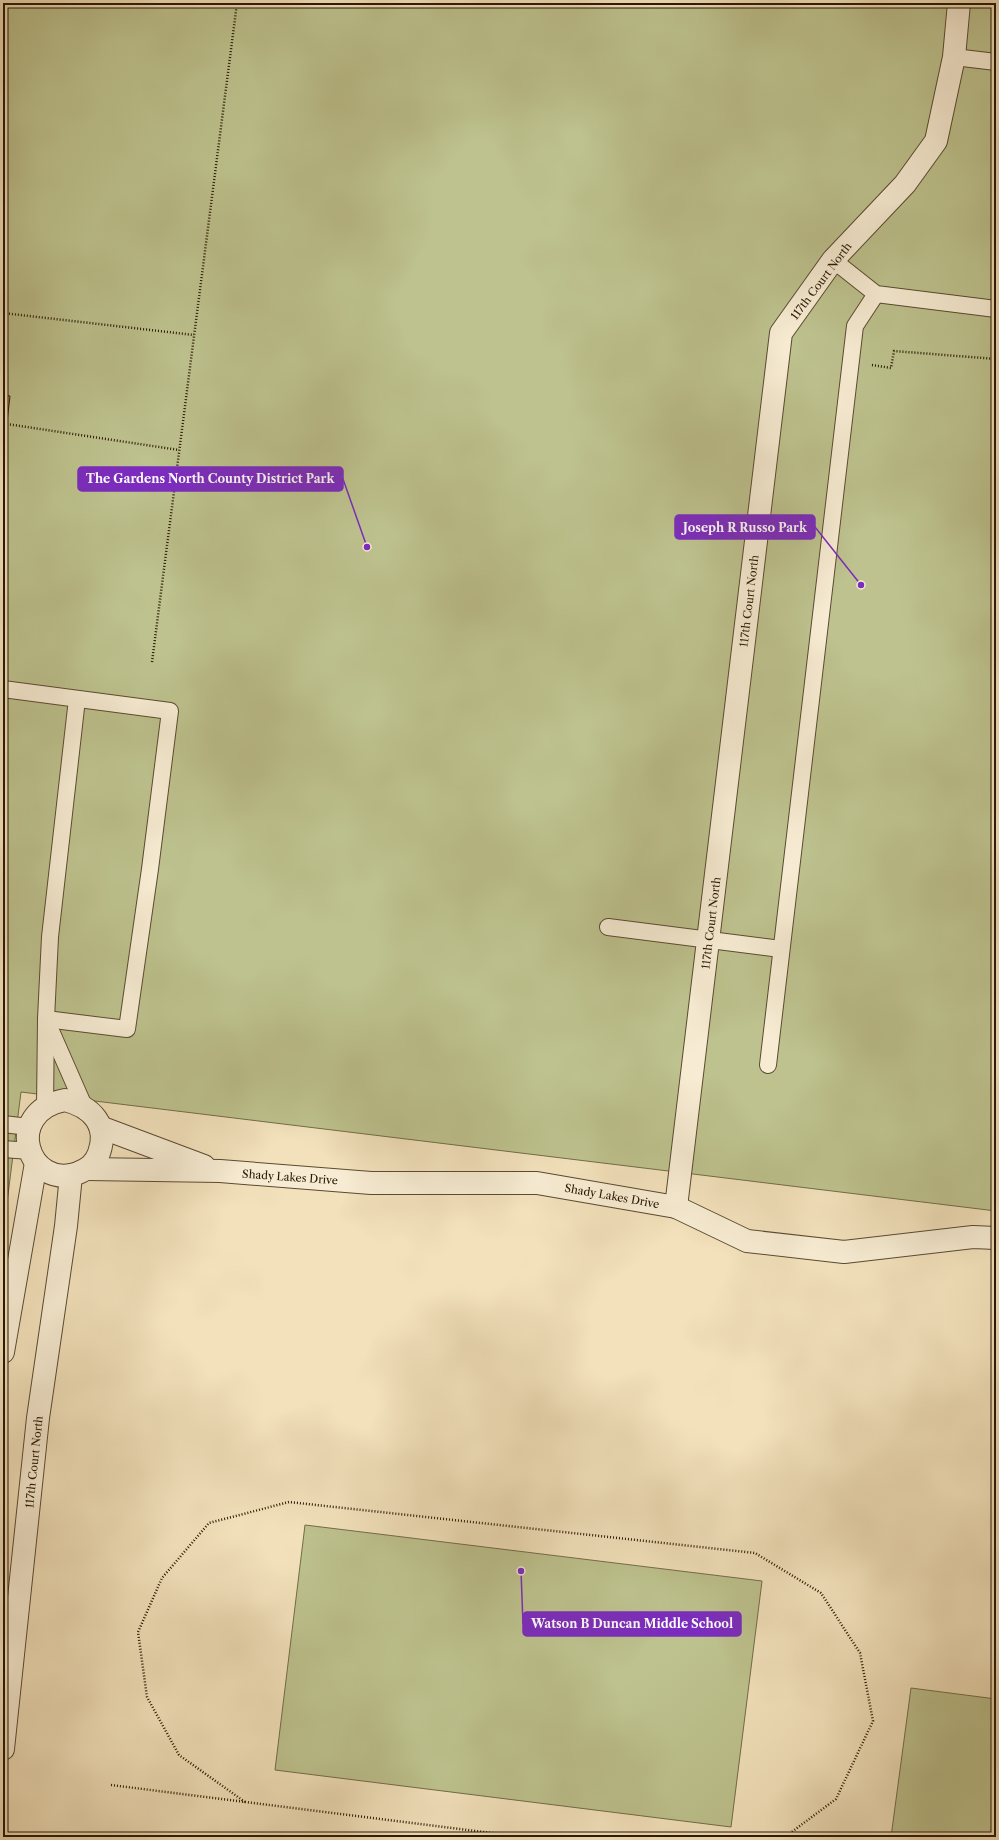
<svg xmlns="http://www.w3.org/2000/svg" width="999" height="1840" viewBox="0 0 999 1840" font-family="'Libre Caslon Text',serif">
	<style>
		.green { fill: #bdc28e; stroke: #736c48 }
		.building { fill: #dca384; stroke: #291703 }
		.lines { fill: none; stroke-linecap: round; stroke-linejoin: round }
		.lane-casing { stroke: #5b4a31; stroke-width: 18 }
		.street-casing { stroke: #5b4a31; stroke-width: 24 }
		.path { stroke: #291703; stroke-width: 2.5; stroke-dasharray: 1 2; stroke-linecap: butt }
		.lane { stroke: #f7ecd3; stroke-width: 16 }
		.street { stroke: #f7ecd3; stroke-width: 22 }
		.labels { text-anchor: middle; stroke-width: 4; stroke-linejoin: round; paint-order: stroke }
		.street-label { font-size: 11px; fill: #291703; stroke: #f7ecd3 }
		.leader { fill: none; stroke: #7b2cbf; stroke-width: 1.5 }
		.callout-dot { fill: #7b2cbf; stroke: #f7ecd3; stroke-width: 1.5 }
		.callout { fill: #7b2cbf; stroke: #7b2cbf; stroke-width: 1.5 }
		.callout-label { font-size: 12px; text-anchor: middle; font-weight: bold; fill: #fff }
	</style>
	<rect width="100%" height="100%" fill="#f2e1bb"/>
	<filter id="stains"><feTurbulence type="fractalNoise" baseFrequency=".005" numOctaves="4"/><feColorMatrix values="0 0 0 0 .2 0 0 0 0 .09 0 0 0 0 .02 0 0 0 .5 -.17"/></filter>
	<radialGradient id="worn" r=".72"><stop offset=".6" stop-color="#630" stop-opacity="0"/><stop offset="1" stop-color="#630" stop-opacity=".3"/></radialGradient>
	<g class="green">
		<path d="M3,3H996V1211L21,1092L3,1234Z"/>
		<path d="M305,1525L762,1581L731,1827L275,1770Z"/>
		<path d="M911,1688L996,1699V1837H891Z"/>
	</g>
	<path class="building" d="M3,395L10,396L3,456Z"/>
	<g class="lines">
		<g class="lane-casing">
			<g id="lane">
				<path d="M954,57L996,62"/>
				<path d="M833,260L876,294L996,309"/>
				<path d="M3,689L170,711L150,869L127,1029L46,1019"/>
				<path d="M608,927L781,949"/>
				<path d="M48,1024L84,1106"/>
				<path d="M768,1065L855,326L876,294"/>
				<path d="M45,1107L46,1019L50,937L77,699"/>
				<path d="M3,1124L29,1127"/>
				<path d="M3,1149L30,1151"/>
			</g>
		</g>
		<g class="street-casing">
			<g id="street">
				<path d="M65,1100C92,1107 109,1125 99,1153C95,1164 88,1169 78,1173C28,1191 2,1112 65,1100Z"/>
				<path d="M100,1127L204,1166"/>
				<path d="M88,1169L220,1171L371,1183H537L676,1207L747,1241L844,1252L973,1237L996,1238"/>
				<path d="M676,1207L781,333L833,260L905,184L936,141L954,57L959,3"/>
				<path d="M3,1352L36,1163"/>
				<path d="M3,1749L38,1418L66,1226L71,1175"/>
			</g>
		</g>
		<g class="path">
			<path d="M3,313L194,335"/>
			<path d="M872,365L891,368L894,351L996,359"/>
			<path d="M7,424L179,450"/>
			<path d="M152,662L237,3"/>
			<path d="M111,1785L523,1837"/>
			<path d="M245,1802L179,1755L147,1697L138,1632L162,1578L209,1523L289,1502L755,1553L821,1593L860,1653L873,1721L836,1799L785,1837"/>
		</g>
		<use href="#lane" class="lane"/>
		<use href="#street" class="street"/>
	</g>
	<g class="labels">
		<g class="street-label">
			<text transform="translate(821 281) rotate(-53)" y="4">117th Court North</text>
			<text transform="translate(749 601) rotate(-83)" y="4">117th Court North</text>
			<text transform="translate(711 923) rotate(-83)" y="4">117th Court North</text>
			<text transform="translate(290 1177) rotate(4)" y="4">Shady Lakes Drive</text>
			<text transform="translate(612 1196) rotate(10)" y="4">Shady Lakes Drive</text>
			<text transform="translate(34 1462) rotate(-84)" y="4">117th Court North</text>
		</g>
	</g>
	<path class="leader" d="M367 547L343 479M861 585L815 527M521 1571L523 1624"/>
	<g class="callout-dot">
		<circle cx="367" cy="547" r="4"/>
		<circle cx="861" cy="585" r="4"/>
		<circle cx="521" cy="1571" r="4"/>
	</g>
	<g class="callout">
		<rect x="78" y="467" width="265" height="24" rx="4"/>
		<rect x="675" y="515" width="140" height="24" rx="4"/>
		<rect x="523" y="1612" width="218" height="24" rx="4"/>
	</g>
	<g class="callout-label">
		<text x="210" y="483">The Gardens North County District Park</text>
		<text x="745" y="532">Joseph R Russo Park</text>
		<text x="632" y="1628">Watson B Duncan Middle School</text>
	</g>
	<rect width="999" height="1840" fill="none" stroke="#f2e1bb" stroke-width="16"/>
	<rect x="4" y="4" width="991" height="1832" fill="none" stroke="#291703" stroke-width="2"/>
	<rect x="8" y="8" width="983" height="1824" fill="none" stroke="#291703"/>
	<rect width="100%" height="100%" filter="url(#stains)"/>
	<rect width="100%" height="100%" fill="url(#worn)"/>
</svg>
